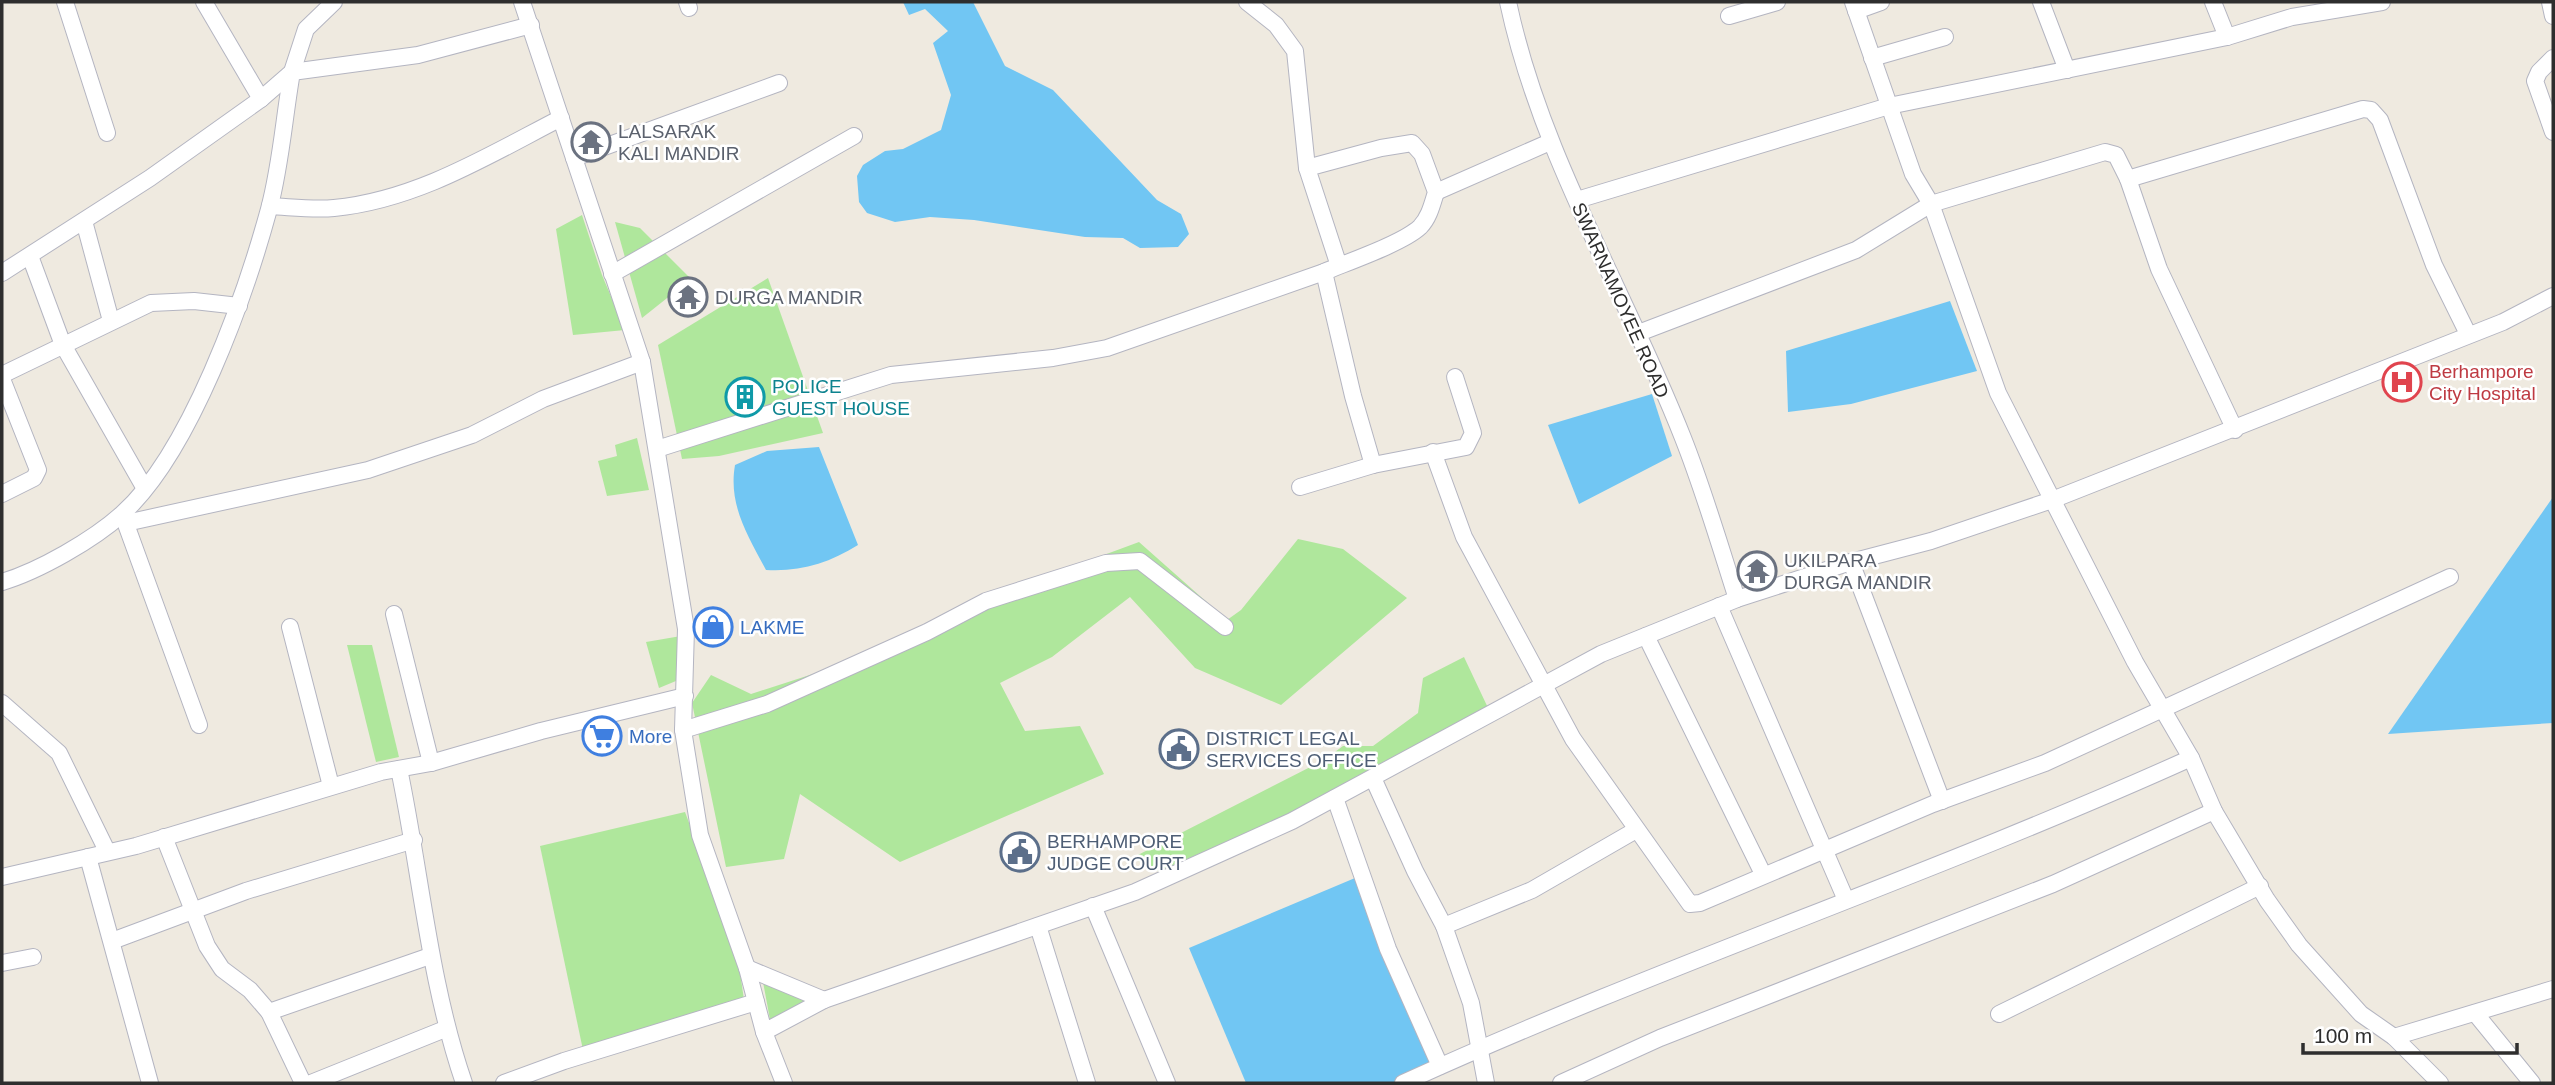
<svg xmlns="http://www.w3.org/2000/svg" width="2555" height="1085" viewBox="0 0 2555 1085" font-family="Arial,sans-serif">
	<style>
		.green { fill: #afe79c }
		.water { fill: #71c6f3 }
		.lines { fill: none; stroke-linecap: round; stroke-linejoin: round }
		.minor-casing { stroke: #b4b5c1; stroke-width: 18 }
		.minor { stroke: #fff; stroke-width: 16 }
		.labels { text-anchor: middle; stroke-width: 5; stroke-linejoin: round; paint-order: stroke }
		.worship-label { font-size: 19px; fill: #5b616d; stroke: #fff; text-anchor: start }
		.street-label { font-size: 19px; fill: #2e2e2e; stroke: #fff }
		.health-label { font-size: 19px; fill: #be3a42; stroke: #fff; text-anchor: start }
		.culture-label { font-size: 19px; fill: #0d838f; stroke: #fff; text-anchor: start }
		.shop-label { font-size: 19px; fill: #366cbe; stroke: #fff; text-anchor: start }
		.service-label { font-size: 19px; fill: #4e5e75; stroke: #fff; text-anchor: start }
	</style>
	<rect width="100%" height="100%" fill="#efeae0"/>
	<g class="green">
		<path d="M582,215L602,275L625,330L573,335L556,229Z"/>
		<path d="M615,222L640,228L691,279L642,318Z"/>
		<path d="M768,278L823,433L719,456L682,459L658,345Z"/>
		<path d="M637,438L649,490L607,496L598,461L617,456L615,445Z"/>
		<path d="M1298,539L1343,549L1407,598L1281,705L1195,668L1130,597L1052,657L1000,683L1025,731L1080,726L1104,774L900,862L800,794L784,859L726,867L692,703L711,675L751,694L853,661L958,609L1139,542L1227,620L1241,610Z"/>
		<path d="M681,636L688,676L659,688L646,642Z"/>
		<path d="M347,645H372L399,757L376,762Z"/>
		<path d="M1464,657L1489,710L1290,815L1159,871L1132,858L1324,760L1343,746H1373L1418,713L1423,678Z"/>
		<path d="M685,812L737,951L744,1000L583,1050L540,846Z"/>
		<path d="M761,971L816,1000L771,1025Z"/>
	</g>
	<g class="water">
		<path d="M903,2H973L1005,66L1053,90L1157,200L1181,214L1189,234L1178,247L1140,248L1123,238L1085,237L974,220L930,217L895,222L867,213L859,202L857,176L863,165L885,151L903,149L941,130L951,95L933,43L948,31L925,9L909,15Z"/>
		<path d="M1950,301L1977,371L1851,404L1788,412L1786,351Z"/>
		<path d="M1652,394L1672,456L1579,504L1548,425Z"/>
		<path d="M819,447L858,545C829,563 801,572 766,570C748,536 728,505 735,465L767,451Z"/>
		<path d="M2553,497V723L2388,734Z"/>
		<path d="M1355,878L1441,1064L1399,1083H1246L1189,948Z"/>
	</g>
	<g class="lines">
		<g class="minor-casing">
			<g id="minor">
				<path d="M65,2L107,133"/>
				<path d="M204,2L261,99"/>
				<path d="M522,2L642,362L686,629L683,730L700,835L747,968L764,1032L824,1000L1135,892L1292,821L1601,654L1737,599L1851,562L1931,541L2052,500L2503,322L2553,296"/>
				<path d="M687,2L689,8"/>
				<path d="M1247,2L1276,25L1295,51L1307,168"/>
				<path d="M1508,2C1541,157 1626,292 1683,438C1704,491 1720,546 1737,599"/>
				<path d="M1853,2L1913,174L1931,204L1998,393L2135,662L2191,758L2214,811L2267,900L2299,945L2361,1014L2394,1037L2440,1083"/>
				<path d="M2041,2L2067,70"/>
				<path d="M2213,2L2227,37"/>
				<path d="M2550,2L2553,16"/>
				<path d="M1856,11L1881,2"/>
				<path d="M1729,16L1777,2"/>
				<path d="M1872,58L1945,37"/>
				<path d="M2553,58L2539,72L2535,81L2553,132"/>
				<path d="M574,158L779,83"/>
				<path d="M2128,179L2159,269L2235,430"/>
				<path d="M1436,192L1550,142"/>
				<path d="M1577,200L1889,106L2227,37L2292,17L2382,2"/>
				<path d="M270,206C291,207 313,210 334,208C417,200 489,155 561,118"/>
				<path d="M84,221L111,321"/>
				<path d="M30,256L63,345L144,487"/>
				<path d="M1324,272L1353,396L1373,465"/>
				<path d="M2,273L150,178L261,99L292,72L306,29L334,2"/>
				<path d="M612,274L854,136"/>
				<path d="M1636,334L1856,250L1931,204L2105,152L2116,155L2128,179L2363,109L2371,110L2380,120L2434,265L2468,334"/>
				<path d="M2,375L151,303L194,301L239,306"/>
				<path d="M2,379L38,470L34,478L2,494"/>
				<path d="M657,449L891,375L1053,358L1107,348L1324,272C1348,262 1403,243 1420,227C1429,218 1432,205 1436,192L1422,154L1412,143L1381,148L1307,168L1339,266"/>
				<path d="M1433,452L1464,537L1573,739L1690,904L1700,903L1933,804L2045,763L2450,577"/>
				<path d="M1300,487L1373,465L1466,447L1473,433L1455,377"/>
				<path d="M123,516L199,725"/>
				<path d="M126,523L368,470L472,435L543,399L642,362"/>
				<path d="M1851,562L1942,801"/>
				<path d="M2,582C39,571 93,540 122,514C190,453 245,297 269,209C281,165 284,117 292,72L418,55L531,25"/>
				<path d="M1719,606L1846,900"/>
				<path d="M394,614L431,763"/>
				<path d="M290,627L331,786"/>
				<path d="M1646,636L1763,874"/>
				<path d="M2,703L59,753L107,851"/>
				<path d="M683,730L767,704L927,632L986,601L1106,563L1140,561L1225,627"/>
				<path d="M399,769C421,874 429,981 464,1083"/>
				<path d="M1373,778L1415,871L1444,926L1471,1003L1486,1083"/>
				<path d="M1335,798L1388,949L1440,1066"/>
				<path d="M164,837L207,946L222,969L250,990L269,1012L303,1083"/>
				<path d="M88,857L150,1083"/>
				<path d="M2,877L136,846L381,772L431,763L541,731L685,696"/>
				<path d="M1093,906L1167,1083"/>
				<path d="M1038,926L1087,1083"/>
				<path d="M1444,926L1532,890L1636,830"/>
				<path d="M112,941L246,891L414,840"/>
				<path d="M2,963L33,957"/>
				<path d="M747,968L824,1000"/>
				<path d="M269,1012L430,956"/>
				<path d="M2475,1013L2532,1083"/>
				<path d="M1999,1014L2260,886"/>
				<path d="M764,1032L784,1083"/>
				<path d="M2394,1037L2553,989"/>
				<path d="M311,1083L445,1029"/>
				<path d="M504,1083L564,1061L756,1002"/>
				<path d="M1403,1083C1662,965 1932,875 2191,758"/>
				<path d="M1561,1083L1660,1038L2053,884L2214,811"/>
			</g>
		</g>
		<use href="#minor" class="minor"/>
	</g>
	<defs>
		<g id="temple-ring" transform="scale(2.0125)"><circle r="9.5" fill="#fff" stroke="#6b7280" stroke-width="1.5"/><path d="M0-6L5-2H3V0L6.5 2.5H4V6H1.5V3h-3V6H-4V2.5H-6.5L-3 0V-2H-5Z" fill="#6b7280"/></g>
		<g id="hospital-ring" transform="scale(2.0125)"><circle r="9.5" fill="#fff" stroke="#e0444e" stroke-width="1.5"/><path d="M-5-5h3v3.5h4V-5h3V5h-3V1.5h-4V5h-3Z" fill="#e0444e"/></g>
		<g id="building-ring" transform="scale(2.0125)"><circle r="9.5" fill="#fff" stroke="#0f9aa8" stroke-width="1.5"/><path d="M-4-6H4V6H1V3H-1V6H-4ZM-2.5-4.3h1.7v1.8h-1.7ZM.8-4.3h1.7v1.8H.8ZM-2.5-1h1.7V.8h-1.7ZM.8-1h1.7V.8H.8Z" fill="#0f9aa8"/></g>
		<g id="shop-ring" transform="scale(2.0125)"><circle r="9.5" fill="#fff" stroke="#3f7fe0" stroke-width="1.5"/><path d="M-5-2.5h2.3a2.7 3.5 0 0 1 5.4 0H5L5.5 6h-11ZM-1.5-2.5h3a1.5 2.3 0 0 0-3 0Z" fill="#3f7fe0"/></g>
		<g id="supermarket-ring" transform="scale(2.0125)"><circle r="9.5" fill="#fff" stroke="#3f7fe0" stroke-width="1.5"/><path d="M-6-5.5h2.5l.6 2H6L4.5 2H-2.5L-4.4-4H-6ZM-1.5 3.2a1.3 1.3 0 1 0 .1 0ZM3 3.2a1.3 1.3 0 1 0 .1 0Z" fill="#3f7fe0"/></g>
		<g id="civic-ring" transform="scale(2.0125)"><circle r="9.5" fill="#fff" stroke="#5c6f8a" stroke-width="1.5"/><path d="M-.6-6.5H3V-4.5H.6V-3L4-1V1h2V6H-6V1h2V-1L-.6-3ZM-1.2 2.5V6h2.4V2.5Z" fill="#5c6f8a"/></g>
	</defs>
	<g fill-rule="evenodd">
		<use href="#temple-ring" x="591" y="142"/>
		<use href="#temple-ring" x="688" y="297"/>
		<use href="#hospital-ring" x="2402" y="382"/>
		<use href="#building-ring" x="745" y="397"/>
		<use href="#temple-ring" x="1757" y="571"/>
		<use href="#shop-ring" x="713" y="627"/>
		<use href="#supermarket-ring" x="602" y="736"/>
		<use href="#civic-ring" x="1179" y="749"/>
		<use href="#civic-ring" x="1020" y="852"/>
	</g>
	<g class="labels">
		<g class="worship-label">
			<text x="618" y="138">LALSARAK<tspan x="618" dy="22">KALI MANDIR</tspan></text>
			<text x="715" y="304">DURGA MANDIR</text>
			<text x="1784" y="567">UKILPARA<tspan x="1784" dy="22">DURGA MANDIR</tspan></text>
		</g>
		<g class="street-label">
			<text transform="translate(1621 300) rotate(66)" y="7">SWARNAMOYEE ROAD</text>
		</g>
		<g class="health-label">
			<text x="2429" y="378">Berhampore<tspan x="2429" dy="22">City Hospital</tspan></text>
		</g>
		<g class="culture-label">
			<text x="772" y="393">POLICE<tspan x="772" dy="22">GUEST HOUSE</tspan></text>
		</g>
		<g class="shop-label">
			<text x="740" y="634">LAKME</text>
			<text x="629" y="743">More</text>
		</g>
		<g class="service-label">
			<text x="1206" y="745">DISTRICT LEGAL<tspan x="1206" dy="22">SERVICES OFFICE</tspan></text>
			<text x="1047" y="848">BERHAMPORE<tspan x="1047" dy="22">JUDGE COURT</tspan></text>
		</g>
	</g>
	<rect width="2555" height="1085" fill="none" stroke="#2e2e2e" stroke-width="7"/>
	<path d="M2303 1043v10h214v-10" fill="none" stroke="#2e2e2e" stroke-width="3.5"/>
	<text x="2314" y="1043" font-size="21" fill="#2e2e2e" stroke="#ffffff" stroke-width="5" paint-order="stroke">100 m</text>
</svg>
